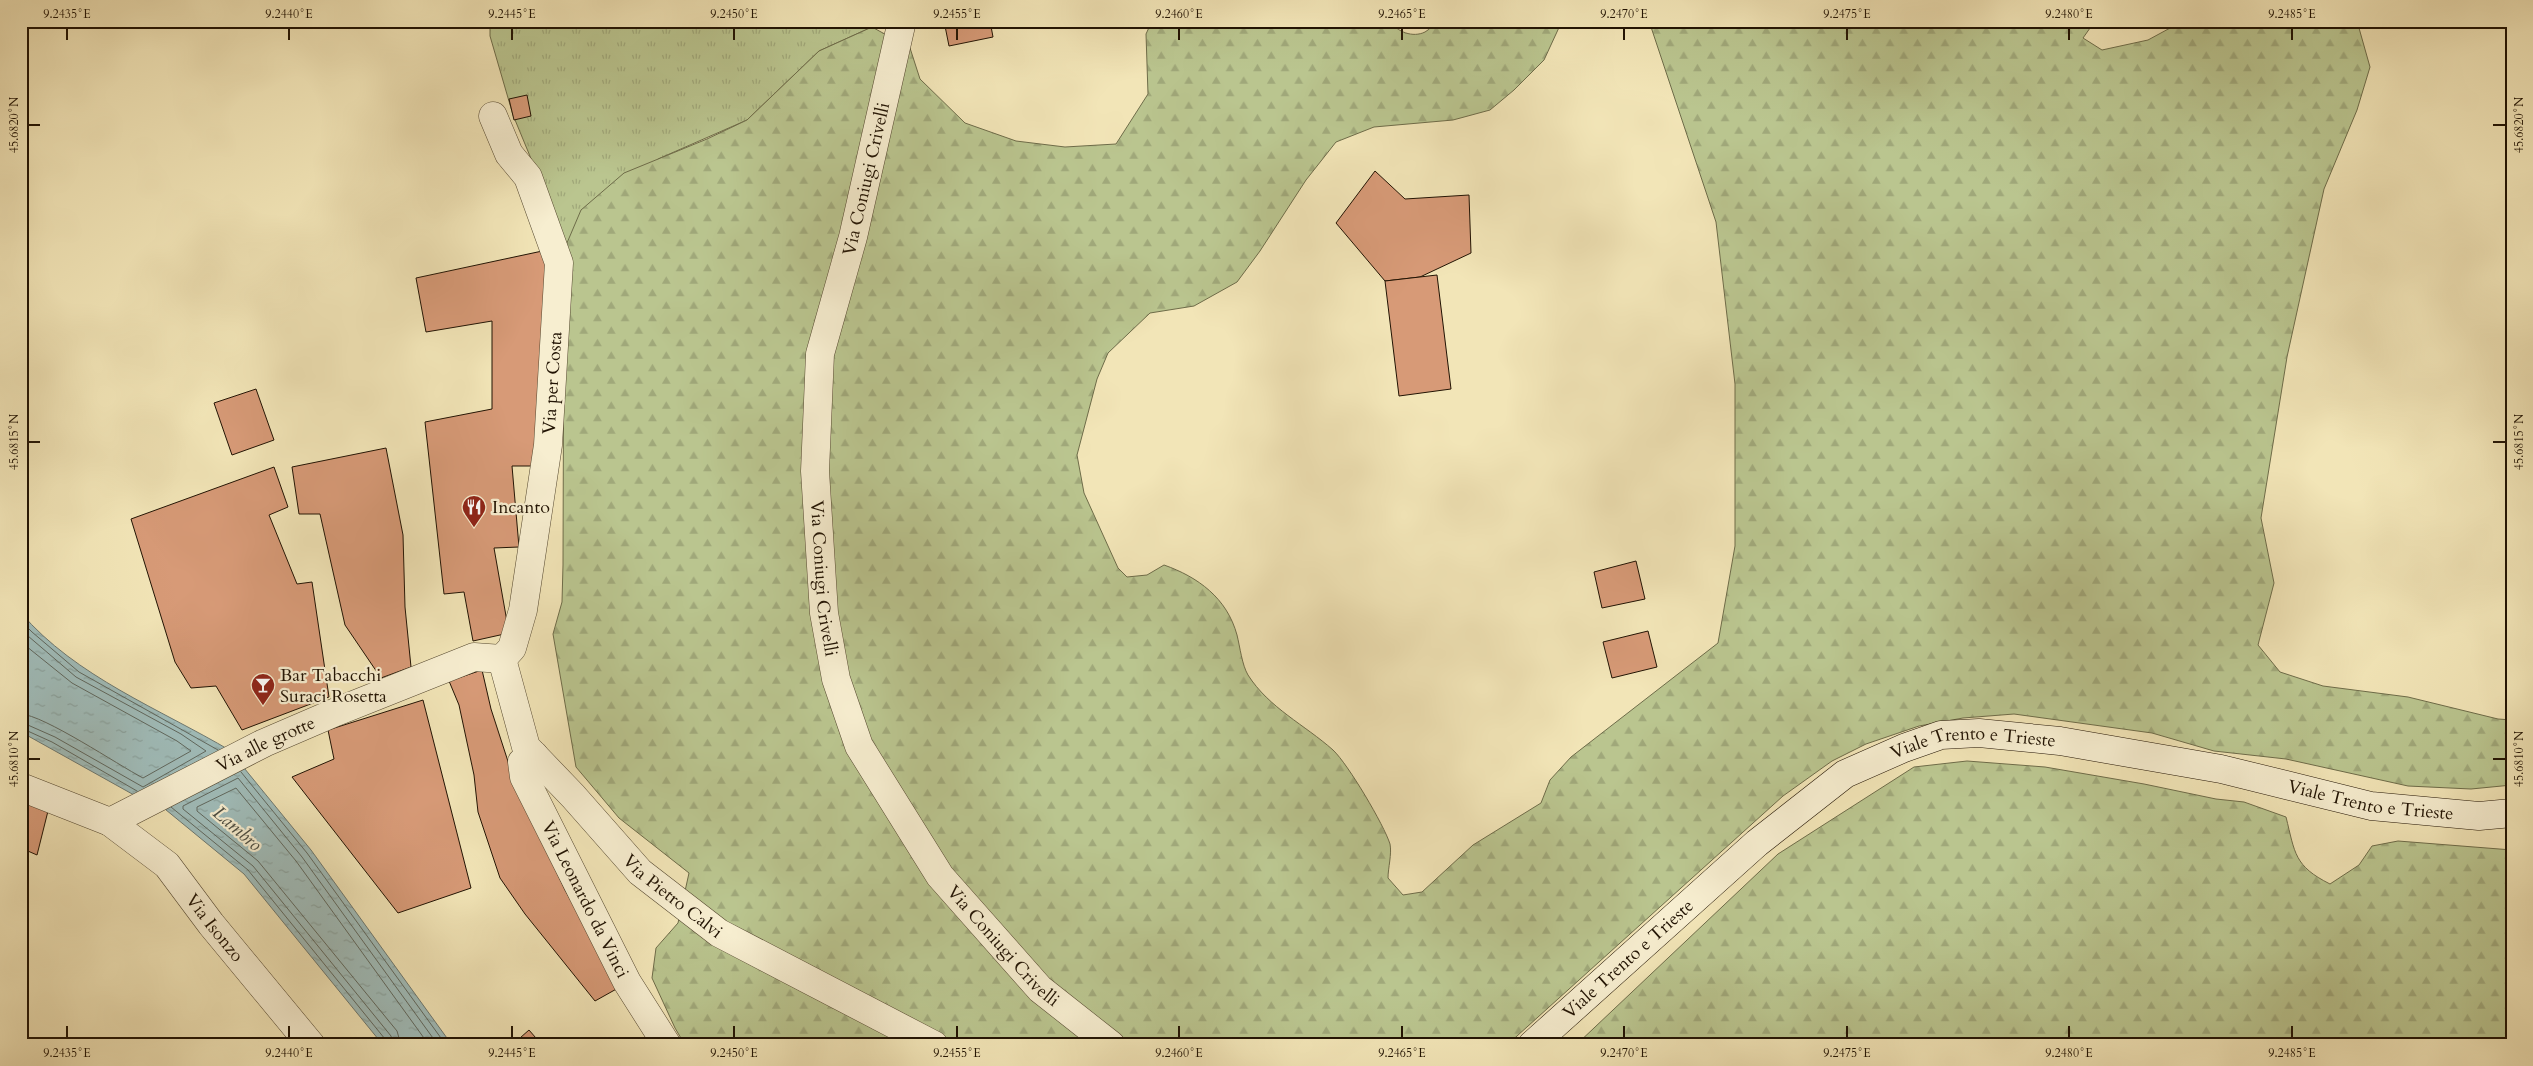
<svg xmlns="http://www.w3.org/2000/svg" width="2533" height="1066" viewBox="0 0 2533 1066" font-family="Cardo,serif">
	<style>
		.grass { fill: url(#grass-tufts); stroke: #6e6c49 }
		.forest { fill: url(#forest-firs); stroke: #6e6c49 }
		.water { fill: url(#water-ripples); stroke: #6d7870 }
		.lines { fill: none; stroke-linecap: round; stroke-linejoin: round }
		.shore { stroke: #60685e; stroke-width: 1 }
		.building { fill: #d79a77; stroke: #211303 }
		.minor-casing { stroke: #554830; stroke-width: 29 }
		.tertiary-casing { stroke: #554830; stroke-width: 29 }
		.secondary-casing { stroke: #211303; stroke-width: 29 }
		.minor { stroke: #f7eed0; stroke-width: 28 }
		.tertiary { stroke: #f7eed0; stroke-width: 28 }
		.secondary { stroke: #f7eed0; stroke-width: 28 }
		.ticks { fill: none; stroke: #211303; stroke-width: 2 }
		.labels { text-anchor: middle; stroke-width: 4.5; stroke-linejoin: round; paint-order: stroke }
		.street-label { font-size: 18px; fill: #211303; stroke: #f7eed0 }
		.poi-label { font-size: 18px; fill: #211303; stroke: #f7eed0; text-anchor: start }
		.water-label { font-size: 19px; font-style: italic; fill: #4d4e43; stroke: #f7eed0 }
		.neatline { fill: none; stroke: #211303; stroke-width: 2 }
		.ticks-label { font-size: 12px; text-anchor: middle; fill: #211303 }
	</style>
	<defs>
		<pattern id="grass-tufts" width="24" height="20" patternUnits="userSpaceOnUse" patternTransform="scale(1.25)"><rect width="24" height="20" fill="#bac58f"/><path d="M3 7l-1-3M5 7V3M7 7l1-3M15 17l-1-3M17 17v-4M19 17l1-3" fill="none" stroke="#a0a87a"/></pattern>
		<pattern id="forest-firs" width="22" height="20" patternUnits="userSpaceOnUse" patternTransform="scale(1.25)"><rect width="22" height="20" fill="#bac58f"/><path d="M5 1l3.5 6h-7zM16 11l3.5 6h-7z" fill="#a0a87a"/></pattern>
		<pattern id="water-ripples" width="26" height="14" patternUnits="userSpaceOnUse" patternTransform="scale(1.25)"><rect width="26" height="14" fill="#a0bcb9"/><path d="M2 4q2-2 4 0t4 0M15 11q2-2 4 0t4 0" fill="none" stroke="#8aa19d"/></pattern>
	</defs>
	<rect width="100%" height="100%" fill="#f2e5b7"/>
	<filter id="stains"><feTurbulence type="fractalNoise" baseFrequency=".004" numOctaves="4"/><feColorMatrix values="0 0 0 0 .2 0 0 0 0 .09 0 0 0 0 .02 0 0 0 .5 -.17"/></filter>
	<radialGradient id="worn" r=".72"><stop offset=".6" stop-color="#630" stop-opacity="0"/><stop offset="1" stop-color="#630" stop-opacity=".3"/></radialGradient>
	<path class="grass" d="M490,21H864L872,27L819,51L747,120L658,159L564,250L539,178L513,115L490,36Z"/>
	<g class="forest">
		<path d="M1152,21H1390C1397,32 1413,38 1425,32C1429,30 1434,24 1437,21H1562L1544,60L1514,90L1490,110L1453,120L1374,127L1336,142L1306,180L1260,251L1237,282L1194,306L1150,313L1108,353L1097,379L1077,455L1084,493L1118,568L1127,577L1147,575L1164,565C1198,577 1227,598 1237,635C1240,647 1242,665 1248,675C1269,708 1305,725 1333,750C1348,764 1384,825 1390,844C1392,854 1388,868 1388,878L1403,895L1422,892L1473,845L1541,803L1550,780L1571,757L1718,643L1735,546V384L1716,222L1649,21H2095L2083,38L2102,50L2148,40L2183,21H2357L2370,67L2357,110L2324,189L2287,357L2261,518L2274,583L2258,645L2280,672L2323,686L2408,697L2498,719L2512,720V785L2471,789L2408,786L2286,759L2214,751L2152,733L2014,714L1963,718L1919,726L1866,744L1832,761L1783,796L1507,1045H685L675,1028L652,978L656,948L678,923L689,873L619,818L576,767L553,634L562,602L563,565L564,250L581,210L624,173L707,139L747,120L819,51L872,27L910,48L920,79L965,123L1016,141L1065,147L1116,144L1148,94L1146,34Z"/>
		<path d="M1967,761L2045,767L2144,784L2216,799L2244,802L2286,817C2295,853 2294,866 2330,884L2359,865L2372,846L2398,841L2512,850V1045H2094L2088,1042L2078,1045H1576L1778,854L1914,767Z"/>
	</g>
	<g class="water">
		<path d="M21,613C76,677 160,709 231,751L143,800L21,732Z"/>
		<path d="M240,763L311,850L452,1045H383L244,874L160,805Z"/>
	</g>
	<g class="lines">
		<g class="shore">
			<path d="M21,621L32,632L79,672L218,750"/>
			<path d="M21,630L76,677L181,734L206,751L143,787L55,737L21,722"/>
			<path d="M21,642L72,683L177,741L191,751L143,778C118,765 44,715 21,714"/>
			<path d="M21,728L52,742L137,791"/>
			<path d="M241,772L307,853L446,1045"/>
			<path d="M171,807L248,870L385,1039L387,1045"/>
			<path d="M393,1045L391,1036L253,866L183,809V806L238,778L302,857L438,1045"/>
			<path d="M401,1045L397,1031L258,861L197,811V807L236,788L296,861L429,1045"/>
		</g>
	</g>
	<g class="building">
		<path d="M944,21H990L993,37L949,46Z"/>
		<path d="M527,95L531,116L514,120L509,99Z"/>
		<path d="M1375,171L1405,199L1469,195L1471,253L1420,277L1385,281L1336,223Z"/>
		<path d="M547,250L537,466H512L519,547L494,548L509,633L473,641L464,592L444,594L425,422L492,409V321L426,332L416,278Z"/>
		<path d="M1437,275L1451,389L1399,396L1385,281Z"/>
		<path d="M256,389L274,440L232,455L214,403Z"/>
		<path d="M386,448L403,535L405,607L411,667L381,678L345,625L320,514H299L292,467Z"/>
		<path d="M274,467L288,507L269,515L297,584L312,582L329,697L242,730L216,686L191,688L175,662L131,519Z"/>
		<path d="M1636,561L1645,599L1602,608L1594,572Z"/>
		<path d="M1648,631L1657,667L1612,678L1603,642Z"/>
		<path d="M482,670L491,709L515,783L565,890L620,987L595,1001L525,914L500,878L478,812L474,775L459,705L449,681Z"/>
		<path d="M423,700L471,888L398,913L292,777L334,759L328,730Z"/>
		<path d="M21,801L48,811L37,855L21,848Z"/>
		<path d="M529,1030L542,1045H512Z"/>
	</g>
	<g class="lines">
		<g class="minor-casing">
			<g id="minor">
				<path d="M493,116L509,154L528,177L559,263L548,445L523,610L512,648L502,659"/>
				<path id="s1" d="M502,659L526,747L573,796L640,872L719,933L934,1045"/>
				<path id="s2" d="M534,755L522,762L524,777L627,982L667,1045"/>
				<path id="s3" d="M21,787L110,822L167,865L211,924L311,1045"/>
				<path id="s4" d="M110,822L264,743L336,712L474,657L502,659"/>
			</g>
		</g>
		<g class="tertiary-casing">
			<g id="tertiary">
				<path id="s5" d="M902,21L853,237L820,354L815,471L824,613L836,679L859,746L940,876L1040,989L1111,1045"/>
			</g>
		</g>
		<g class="secondary-casing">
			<g id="secondary">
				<path id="s6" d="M1532,1045L1757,843L1845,774L1904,748L1941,735L1979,733L2060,741L2221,769L2371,806L2479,816L2512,813"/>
			</g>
		</g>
		<use href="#minor" class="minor"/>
		<use href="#tertiary" class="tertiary"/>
		<use href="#secondary" class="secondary"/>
	</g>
	<path class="ticks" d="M67,28V40M289,28V40M512,28V40M734,28V40M957,28V40M1179,28V40M1402,28V40M1624,28V40M1847,28V40M2069,28V40M2292,28V40M28,125H40M2493,125H2506M28,442H40M2493,442H2506M28,759H40M2493,759H2506M67,1026V1038M289,1026V1038M512,1026V1038M734,1026V1038M957,1026V1038M1179,1026V1038M1402,1026V1038M1624,1026V1038M1847,1026V1038M2069,1026V1038M2292,1026V1038"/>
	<defs>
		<g id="restaurant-pin" transform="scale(1.25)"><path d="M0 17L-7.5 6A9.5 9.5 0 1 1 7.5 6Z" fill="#8f2418" stroke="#f7eed0"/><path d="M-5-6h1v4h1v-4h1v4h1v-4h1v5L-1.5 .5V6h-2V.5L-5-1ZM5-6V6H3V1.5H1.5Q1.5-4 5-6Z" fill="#fff"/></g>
		<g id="bar-pin" transform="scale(1.25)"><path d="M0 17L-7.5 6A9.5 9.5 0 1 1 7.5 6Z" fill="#8f2418" stroke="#f7eed0"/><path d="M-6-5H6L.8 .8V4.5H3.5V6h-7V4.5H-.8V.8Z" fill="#fff"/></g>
	</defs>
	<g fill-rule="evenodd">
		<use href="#restaurant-pin" x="474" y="507"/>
		<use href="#bar-pin" x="263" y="685"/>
	</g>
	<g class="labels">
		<g class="street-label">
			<text transform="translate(866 179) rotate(-77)" y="6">Via Coniugi Crivelli</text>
			<text transform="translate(552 383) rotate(-86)" y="6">Via per Costa</text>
			<text dy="6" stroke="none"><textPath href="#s5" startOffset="568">Via Coniugi Crivelli</textPath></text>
			<text dy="6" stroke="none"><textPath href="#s4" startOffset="174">Via alle grotte</textPath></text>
			<text dy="6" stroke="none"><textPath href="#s6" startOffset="549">Viale Trento e Trieste</textPath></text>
			<text dy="6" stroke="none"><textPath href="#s6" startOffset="954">Viale Trento e Trieste</textPath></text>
			<text dy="6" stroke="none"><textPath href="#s1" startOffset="301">Via Pietro Calvi</textPath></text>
			<text dy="6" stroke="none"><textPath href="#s2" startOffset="166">Via Leonardo da Vinci</textPath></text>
			<text dy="6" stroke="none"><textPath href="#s3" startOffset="246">Via Isonzo</textPath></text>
			<text dy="6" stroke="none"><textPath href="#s5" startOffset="988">Via Coniugi Crivelli</textPath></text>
			<text dy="6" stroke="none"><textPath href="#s6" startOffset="129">Viale Trento e Trieste</textPath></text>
		</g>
		<g class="poi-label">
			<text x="492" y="513">Incanto</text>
			<text x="280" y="681">Bar Tabacchi<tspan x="280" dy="21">Suraci Rosetta</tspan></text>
		</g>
		<g class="water-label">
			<text transform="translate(238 828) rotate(41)" y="7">Lambro</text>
		</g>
	</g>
	<rect width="2533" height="1066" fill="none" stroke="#f2e5b7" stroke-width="55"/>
	<rect x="28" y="28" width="2478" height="1010" class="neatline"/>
	<g class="ticks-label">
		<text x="67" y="18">9.2435°E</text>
		<text x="289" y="18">9.2440°E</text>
		<text x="512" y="18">9.2445°E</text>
		<text x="734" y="18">9.2450°E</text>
		<text x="957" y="18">9.2455°E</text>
		<text x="1179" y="18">9.2460°E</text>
		<text x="1402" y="18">9.2465°E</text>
		<text x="1624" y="18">9.2470°E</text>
		<text x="1847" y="18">9.2475°E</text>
		<text x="2069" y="18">9.2480°E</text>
		<text x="2292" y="18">9.2485°E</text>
		<text transform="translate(14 125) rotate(-90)" y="4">45.6820°N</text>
		<text transform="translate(2519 125) rotate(-90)" y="4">45.6820°N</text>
		<text transform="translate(14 442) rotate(-90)" y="4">45.6815°N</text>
		<text transform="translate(2519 442) rotate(-90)" y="4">45.6815°N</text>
		<text transform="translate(14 759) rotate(-90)" y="4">45.6810°N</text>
		<text transform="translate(2519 759) rotate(-90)" y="4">45.6810°N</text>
		<text x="67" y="1057">9.2435°E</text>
		<text x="289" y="1057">9.2440°E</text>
		<text x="512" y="1057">9.2445°E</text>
		<text x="734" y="1057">9.2450°E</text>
		<text x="957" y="1057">9.2455°E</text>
		<text x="1179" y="1057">9.2460°E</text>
		<text x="1402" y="1057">9.2465°E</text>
		<text x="1624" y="1057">9.2470°E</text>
		<text x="1847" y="1057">9.2475°E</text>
		<text x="2069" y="1057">9.2480°E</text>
		<text x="2292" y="1057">9.2485°E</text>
	</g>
	<rect width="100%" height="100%" filter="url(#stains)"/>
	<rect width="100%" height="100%" fill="url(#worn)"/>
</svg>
